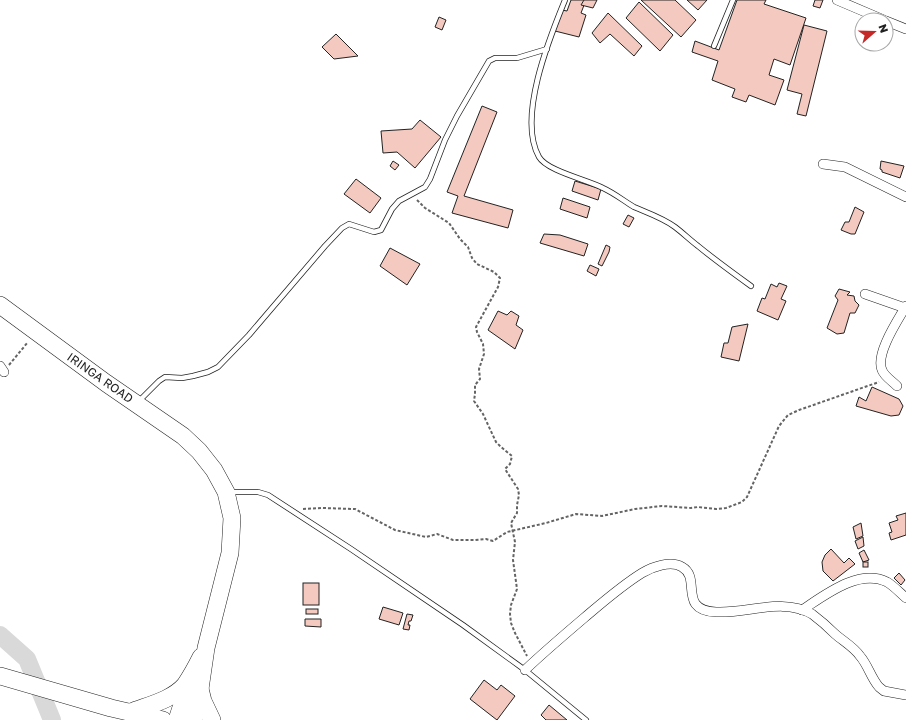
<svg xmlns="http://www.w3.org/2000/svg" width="906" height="720" viewBox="0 0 906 720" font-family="'Golos Text',sans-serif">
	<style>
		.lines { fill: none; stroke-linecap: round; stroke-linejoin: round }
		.river { stroke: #d9d9d9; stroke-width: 18 }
		.building { fill: #f3c9c0; stroke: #222 }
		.lane-casing { stroke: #222; stroke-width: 6 }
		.street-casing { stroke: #222; stroke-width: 10 }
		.highway-casing { stroke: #222; stroke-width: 18 }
		.path { stroke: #646464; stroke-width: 2; stroke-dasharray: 3 2; stroke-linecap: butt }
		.lane { stroke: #fff; stroke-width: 4.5 }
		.street { stroke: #fff; stroke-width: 9 }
		.highway { stroke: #fff; stroke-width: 17 }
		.labels { text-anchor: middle; stroke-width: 3; stroke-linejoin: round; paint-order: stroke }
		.street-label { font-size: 12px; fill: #222; stroke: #fff }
	</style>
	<rect width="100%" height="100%" fill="#fff"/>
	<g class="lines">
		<path class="river" d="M0,635L27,659L52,720"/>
	</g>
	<g class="building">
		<path d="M571,0H586L581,13L586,15L579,37L555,31L562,10L567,11Z"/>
		<path d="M584,0H597L593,8L581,5Z"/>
		<path d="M641,0H675L696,20L681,37Z"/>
		<path d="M687,0H707L698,10Z"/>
		<path d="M737,0H766L764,4L806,18L790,65L774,59L769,75L784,80L775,105L749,95L746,102L732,97L735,89L712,80L718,61L692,52L695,41L719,50Z"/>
		<path d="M815,0H823L820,8L813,6Z"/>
		<path d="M639,2L673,35L660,51L626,18Z"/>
		<path d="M608,13L642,46L634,56L610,34L600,43L592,33Z"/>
		<path d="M439,17L446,20L442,30L435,27Z"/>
		<path d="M804,25L827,31L806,116L797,114L802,94L787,90Z"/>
		<path d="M336,34L358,56L334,59L322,47Z"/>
		<path d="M482,106L497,112L464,196L513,210L508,228L452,213L458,196L447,192Z"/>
		<path d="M420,120L441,137L415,168L397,152L383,153L381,131L412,129Z"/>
		<path d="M393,161L399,165L395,170L390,166Z"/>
		<path d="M881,161L904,166L900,178L882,172V170L880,169Z"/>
		<path d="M356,179L381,198L370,213L344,194Z"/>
		<path d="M575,181L601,189L598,200L572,191Z"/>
		<path d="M563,198L590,207L587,218L560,209Z"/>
		<path d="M855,207L864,212L855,234H851L841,230L845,222H849Z"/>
		<path d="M628,215L634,218L629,227L623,224Z"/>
		<path d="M544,234L560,235L588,244L584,256L540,243Z"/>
		<path d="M606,245L610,247L609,252L602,266L598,264Z"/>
		<path d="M390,248L420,264L407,285L380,266Z"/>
		<path d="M590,265L599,269L596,276L587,271Z"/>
		<path d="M779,283L787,286L781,299L786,301L778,320L757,311L762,298L765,299L771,284L777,287Z"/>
		<path d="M839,289L850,292L847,295L854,296L855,301L859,305L855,313H850L844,333L837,334L827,328L838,300L835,296Z"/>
		<path d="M498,311L507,315L511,311L519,316L516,325L523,330L515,349L488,330Z"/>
		<path d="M748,324L739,361L721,357L724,343H728L732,327Z"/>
		<path d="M872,387L899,399L903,406L899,415L891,416L856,406L859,397L866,401Z"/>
		<path d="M906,513V535L891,540L889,533L892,532L889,523L898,520L896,516Z"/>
		<path d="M861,523L863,536L856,539L853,527Z"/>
		<path d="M863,537L864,546L858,549L855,541Z"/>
		<path d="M831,549L844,563L849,558L855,564L833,581L823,571L822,562L825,555Z"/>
		<path d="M864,550L869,560L863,562L859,553Z"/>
		<rect x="863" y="562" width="5" height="5"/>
		<path d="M899,573L905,580L901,585L894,578Z"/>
		<rect x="303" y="583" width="16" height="22"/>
		<path d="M383,607L403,613L399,625L379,619Z"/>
		<rect x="306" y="609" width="12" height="5"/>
		<path d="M407,614L413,615L411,621H409L408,625H410L409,630L403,629Z"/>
		<path d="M305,619H321V627L305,626Z"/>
		<path d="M484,680L497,690L501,685L515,696L497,720L470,699Z"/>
		<path d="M549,705L567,720H546L541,715Z"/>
	</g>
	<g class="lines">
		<g class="lane-casing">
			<g id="lane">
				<path d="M565,0C549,39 517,118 539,157C547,171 588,180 603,188C614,193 624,201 634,207C648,213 663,218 675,227C683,233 690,240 698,246C715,260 733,273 751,286"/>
				<path d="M714,46L733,0"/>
				<path d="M139,401L159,381L165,377L182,378L193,376L208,372L218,367L249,335L325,246L342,228L349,224L374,232L381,230L392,209L399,201L425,187L430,179L445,140L457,116L489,61L495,58H517L547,49"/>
				<path d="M230,492H258L268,495L351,549L463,625L525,670L586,720"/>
			</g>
		</g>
		<g class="street-casing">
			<g id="street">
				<path d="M837,0L884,20"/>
				<path d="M886,21L906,29"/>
				<path d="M823,164L845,167L906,197"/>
				<path d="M865,294L905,308"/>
				<path d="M0,366L4,372"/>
				<path d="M897,386C892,381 884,376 882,370C875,354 898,320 906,306"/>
				<path d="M802,610C825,595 859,568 887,582C894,586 900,593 906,598"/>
				<path d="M525,670C544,652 564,635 584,618C603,602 621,586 642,573C652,567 671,560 682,567C702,578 677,610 716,612C747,614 783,597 812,614C820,620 828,627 835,634C843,641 854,647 860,656C868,665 871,678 879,687L884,691L906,695"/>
			</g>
		</g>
		<g class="highway-casing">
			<g id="highway">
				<path d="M0,305L106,383L183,436L199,451L214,470L226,492L232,518L230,553L206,648L200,689L194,720"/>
				<path d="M0,676L111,708L163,720"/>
				<path d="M200,689L203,701L212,720"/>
				<path d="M131,712C149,705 172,700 185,685C191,676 196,667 201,657"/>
				<path d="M177,720L190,680"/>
			</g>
		</g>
		<g class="path">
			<path d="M417,200L425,208L449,223L460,239L468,247L472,258L477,264L494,272L500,278L498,287L476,327L477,332L483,344L484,354L479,369L480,379L475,385V394L474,401L483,414L496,442L501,447L512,456L510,464L505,469L518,489L519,495L517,505V513L511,523L515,542L513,560L517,589L511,605L510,614L511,623L515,633L527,656"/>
			<path d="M9,365L28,342"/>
			<path d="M303,509L322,508L355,509L395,530L426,537L437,534L453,540H475L486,539L493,541L507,532L546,523L576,514L602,516L635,509L662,506L691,508L698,507L716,509L726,508L742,502L747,497L779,426L788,415L799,410L879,382"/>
		</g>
		<use href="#lane" class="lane"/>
		<use href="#street" class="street"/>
		<use href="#highway" class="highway"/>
	</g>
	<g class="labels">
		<g class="street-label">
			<text transform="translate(100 378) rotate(35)" y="4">IRINGA ROAD</text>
		</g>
	</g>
	<g transform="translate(874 32) rotate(70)"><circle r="19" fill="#ffffff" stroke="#a7a7a7"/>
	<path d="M0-3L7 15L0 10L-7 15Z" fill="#c62828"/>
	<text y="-6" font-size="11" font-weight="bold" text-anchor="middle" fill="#222222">N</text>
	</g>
</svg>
